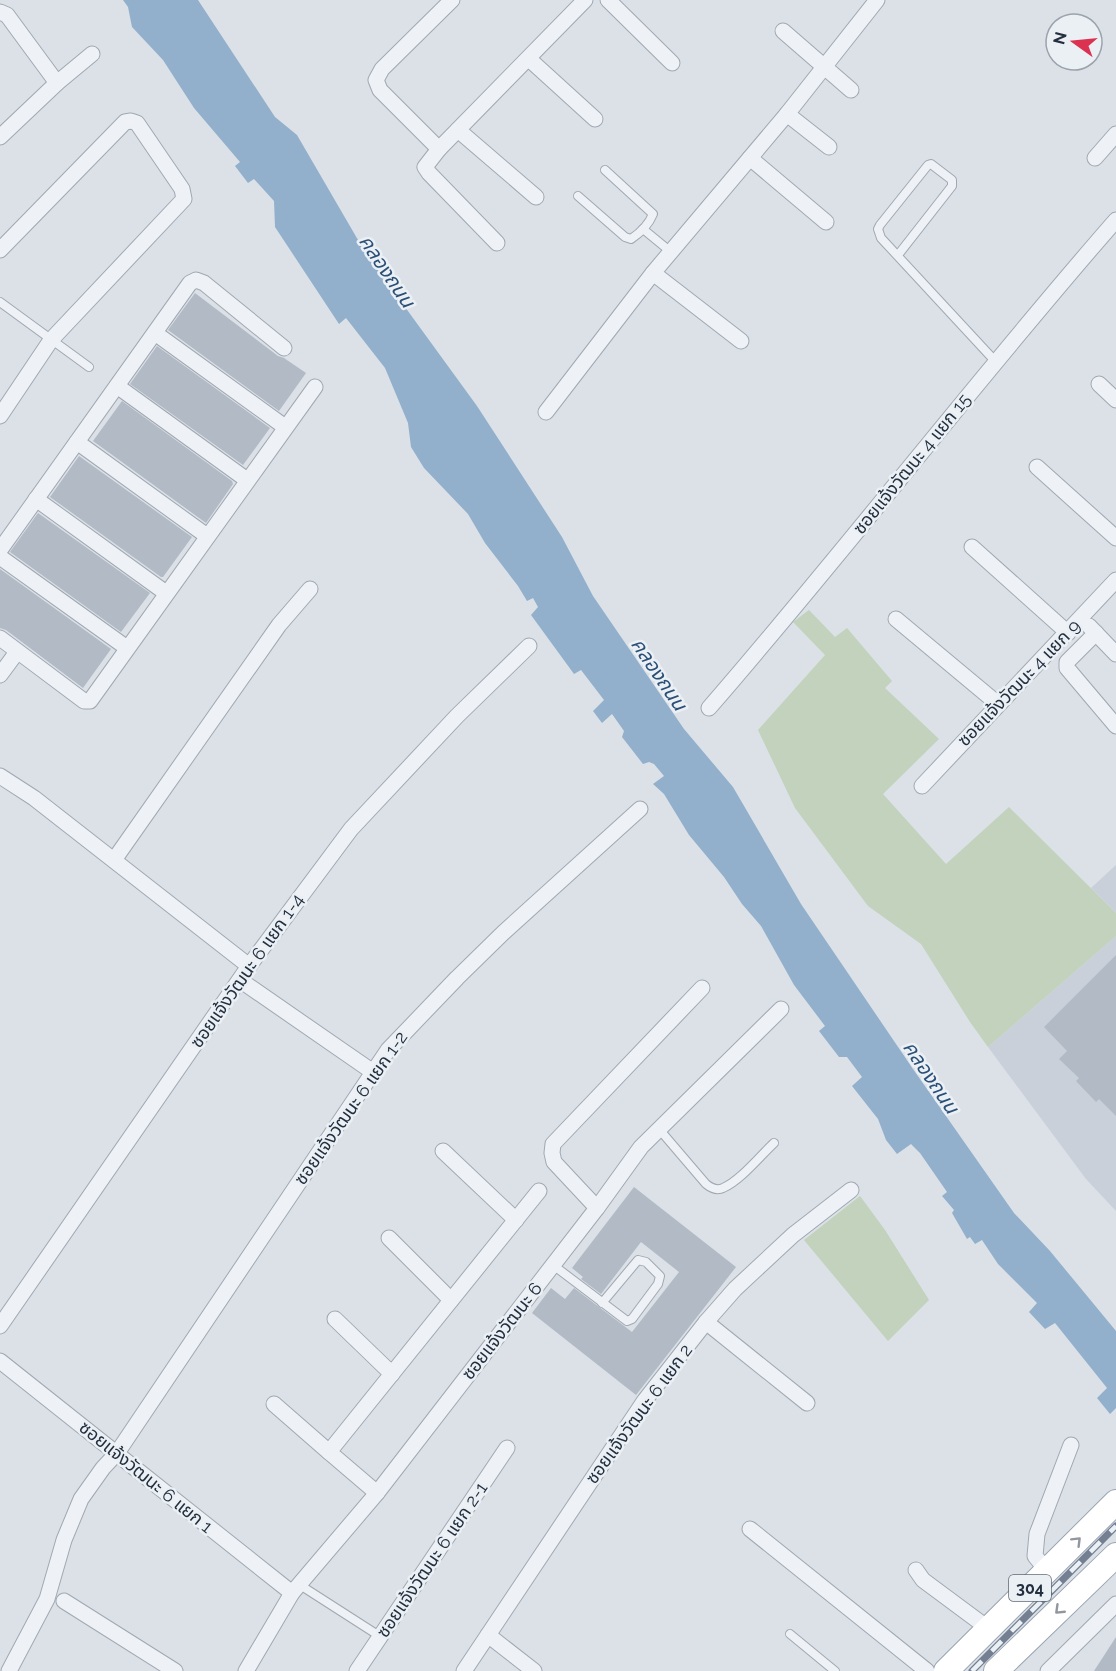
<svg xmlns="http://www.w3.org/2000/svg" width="1116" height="1671" viewBox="0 0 1116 1671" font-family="Raleway,'Noto Sans Thai',sans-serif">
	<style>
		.built { fill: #c9d0da }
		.green { fill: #c2d2bc }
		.water { fill: #92b0cc }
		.building { fill: #b2bac5 }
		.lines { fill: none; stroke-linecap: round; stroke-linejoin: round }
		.lane-casing { stroke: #a0a8b1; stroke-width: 10 }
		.street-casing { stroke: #a0a8b1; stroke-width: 17 }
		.primary-casing { stroke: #9aa5b4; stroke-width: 26 }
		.lane { stroke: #eef1f6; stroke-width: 8 }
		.street { stroke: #eef1f6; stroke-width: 15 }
		.primary { stroke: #fff; stroke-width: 24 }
		.rail-casing { stroke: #748092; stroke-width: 7 }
		.rail { stroke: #ebf0f5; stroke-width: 4.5; stroke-dasharray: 14; stroke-linecap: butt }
		.oneway { stroke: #92979f }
		.labels { text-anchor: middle; stroke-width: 5; stroke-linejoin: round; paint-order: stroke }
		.shield { fill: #ebf0f5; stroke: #606976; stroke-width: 1.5 }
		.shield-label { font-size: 16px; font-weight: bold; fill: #242f3f }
		.street-label { font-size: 18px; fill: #242f3f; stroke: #ebf0f5 }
		.water-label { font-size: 20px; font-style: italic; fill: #2b4f76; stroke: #ebf0f5 }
	</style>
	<rect width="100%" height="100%" fill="#dbe1e7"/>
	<g class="built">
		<path d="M1116,865V913L1091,888Z"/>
		<path d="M1116,936V1211L1086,1179L988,1047Z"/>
	</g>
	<g class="green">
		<path d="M809,610L835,637L847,628L892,681L885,688L939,739L883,794L946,864L1009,807L1116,913V936L988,1047L970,1022L921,944L868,906L795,808L758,730L825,655L793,622Z"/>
		<path d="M860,1196L885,1230L929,1300L888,1341L804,1240Z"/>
	</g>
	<path class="water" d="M123,0H198L275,117L297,135L365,252L477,406L562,537L593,596L684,729L733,787L801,904L913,1069L1014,1213L1050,1251L1116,1331V1408L1110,1414L1097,1398L1107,1388L1055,1323L1045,1329L1029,1312L1037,1303L998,1264L982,1240L975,1244L970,1237L967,1239L952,1213L954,1210L942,1196L947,1192L920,1153L911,1144L897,1154L886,1140L878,1119L852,1086L862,1077L847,1057H839L819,1031L825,1026L794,985L761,926L742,904L724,877L689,835L664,794L653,784L664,776L654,764L649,762L643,764L622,737L624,731L612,714L602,723L593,711L604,700L581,670L574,674L531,615L538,607L533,598L527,601L518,586L485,543L468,514L424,468L411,447L408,423L385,368L346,318L339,324L275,227L274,201L254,179L248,183L235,166L240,162L194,108L163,60L132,27L128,7Z"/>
	<g class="building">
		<path d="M195,293L278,356L284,358L306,373L279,411L168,330Z"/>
		<path d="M157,346L270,428L243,465L130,384Z"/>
		<path d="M122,401L232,481L233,484L206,523L93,441Z"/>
		<path d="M79,456L192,537L163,577H161L50,497Z"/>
		<path d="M38,513L150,593L121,632L10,552Z"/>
		<path d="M0,569L111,649L83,688L6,630L0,628Z"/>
		<path d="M1116,955V1116L1099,1099L1096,1102L1076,1081L1079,1078L1059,1059L1067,1051L1044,1027Z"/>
		<path d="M634,1187L736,1267L636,1395L532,1313L551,1288L565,1299L574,1288L632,1332L679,1272L641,1242L601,1294L581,1279L583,1277L572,1268Z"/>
		<path d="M1116,1637V1671H1094Z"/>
	</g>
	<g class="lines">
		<g class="lane-casing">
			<g id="lane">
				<path d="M578,196L625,237L631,239C640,233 649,224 653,214L605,170"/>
				<path d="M643,229L671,252"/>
				<path d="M898,255L952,186V180L931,164L928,165L880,225L878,229L881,238L995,361"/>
				<path d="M0,302L89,367"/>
				<path d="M659,1129L706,1184C711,1188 717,1191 723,1188C740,1181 760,1156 774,1143"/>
				<path d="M553,1265L627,1321L632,1319L658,1284L660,1276L646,1262L638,1260L602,1303"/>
				<path d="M300,1585L381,1637"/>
				<path d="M790,1634L835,1671"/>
			</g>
		</g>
		<g class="street-casing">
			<g id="street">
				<path d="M608,0L672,63"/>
				<path d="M0,12L7,15L57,83"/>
				<path d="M783,31L851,90"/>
				<path d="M529,59L595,119"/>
				<path d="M787,114L829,147"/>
				<path d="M458,130L536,197"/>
				<path d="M0,137L57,83L92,54"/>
				<path d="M439,149L380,90L376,80L382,69L452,0"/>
				<path d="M750,158L826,222"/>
				<path d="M1095,158L1116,134"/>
				<path d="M497,243L429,173L425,167L439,149L585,0"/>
				<path d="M0,250L125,122L131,121L137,123L182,189L184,199L51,340L0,416"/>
				<path d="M653,273L741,341"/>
				<path d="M155,333L285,427"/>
				<path d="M1099,384L1116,400"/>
				<path d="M117,386L247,480"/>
				<path d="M546,412L653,273L787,114L877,0"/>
				<path d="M77,442L207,536"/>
				<path d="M1037,467L1116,538"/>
				<path d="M36,499L166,593"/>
				<path d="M972,547L1068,633"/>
				<path d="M0,550L190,283L196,280L204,283L284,348"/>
				<path d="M0,557L127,648"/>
				<path d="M896,619L998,704"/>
				<path d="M1089,626L1116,654"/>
				<path d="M1096,633L1067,662V668L1116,726"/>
				<path d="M0,638L84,701H90L315,387"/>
				<path d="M0,675L17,652"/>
				<path d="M709,708C848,548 976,380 1116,220"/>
				<path d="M0,776L34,798L249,966"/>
				<path d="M922,786L1116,580"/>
				<path d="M114,860L279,625L310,589"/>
				<path d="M240,980L373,1072"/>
				<path d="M443,1151L516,1220"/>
				<path d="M597,1208L554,1162L552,1153L553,1144L702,988"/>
				<path d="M389,1238L451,1300"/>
				<path d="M335,1319L392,1374"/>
				<path d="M706,1322L807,1403"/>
				<path d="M0,1326L249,966L351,829L457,716L529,646"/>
				<path d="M0,1361L292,1593"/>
				<path d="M274,1404L329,1452"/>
				<path d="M377,1493L329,1452L539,1191"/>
				<path d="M750,1529L927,1671"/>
				<path d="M916,1570L923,1580L989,1629"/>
				<path d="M1047,1571L1035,1556L1037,1534L1071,1445"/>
				<path d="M64,1601L175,1671"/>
				<path d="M488,1635L534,1671"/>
				<path d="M9,1671L47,1599L64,1540L81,1499L103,1468L117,1453L388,1050L457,978L503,933L640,809"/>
				<path d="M246,1671L292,1593L377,1493L597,1208L641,1147L781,1009"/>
				<path d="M357,1671L507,1448"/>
				<path d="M464,1671L645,1400L706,1322L735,1289L793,1235L851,1190"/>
				<path d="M1048,1671L1116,1604"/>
			</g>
		</g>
		<g class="primary-casing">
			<g id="primary">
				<path d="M946,1671L1116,1502"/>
				<path d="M996,1671L1116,1555"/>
			</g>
		</g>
		<use href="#lane" class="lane"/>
		<use href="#street" class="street"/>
		<use href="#primary" class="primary"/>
		<g class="rail-casing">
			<path id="rail" d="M972,1671L1116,1526"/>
		</g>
		<use href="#rail" class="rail"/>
	</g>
	<defs><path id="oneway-chevron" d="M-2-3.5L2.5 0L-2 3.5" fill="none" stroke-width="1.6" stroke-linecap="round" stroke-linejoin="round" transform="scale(1.5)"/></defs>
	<g class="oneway">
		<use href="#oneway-chevron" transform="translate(1077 1541) rotate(-45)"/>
		<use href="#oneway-chevron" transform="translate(1059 1610) rotate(136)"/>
	</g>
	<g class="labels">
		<rect class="shield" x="1009" y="1575" width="42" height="26" rx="4.5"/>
		<g class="shield-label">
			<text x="1030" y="1594">304</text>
		</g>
		<g class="street-label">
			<text transform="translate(912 464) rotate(-51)" y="6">ซอยแจ้งวัฒนะ 4 แยก 15</text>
			<text transform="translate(1019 683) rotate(-46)" y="6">ซอยแจ้งวัฒนะ 4 แยก 9</text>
			<text transform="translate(247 971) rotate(-55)" y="6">ซอยแจ้งวัฒนะ 6 แยก 1-4</text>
			<text transform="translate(351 1108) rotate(-55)" y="6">ซอยแจ้งวัฒนะ 6 แยก 1-2</text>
			<text transform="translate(502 1331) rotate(-52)" y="6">ซอยแจ้งวัฒนะ 6</text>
			<text transform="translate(639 1414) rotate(-54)" y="6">ซอยแจ้งวัฒนะ 6 แยก 2</text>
			<text transform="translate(146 1477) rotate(39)" y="6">ซอยแจ้งวัฒนะ 6 แยก 1</text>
			<text transform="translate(432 1560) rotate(-56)" y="6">ซอยแจ้งวัฒนะ 6 แยก 2-1</text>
		</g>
		<g class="water-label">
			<text transform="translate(387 271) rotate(56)" y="7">คลองถนน</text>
			<text transform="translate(659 674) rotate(56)" y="7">คลองถนน</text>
			<text transform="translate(931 1077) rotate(56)" y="7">คลองถนน</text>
		</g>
	</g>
	<g transform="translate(1074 42) rotate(285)"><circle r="28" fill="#ebf0f5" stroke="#9ba3ac" stroke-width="1.5"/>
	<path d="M0-4.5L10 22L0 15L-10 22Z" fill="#db3252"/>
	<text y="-9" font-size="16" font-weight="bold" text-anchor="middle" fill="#242f3f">N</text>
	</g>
</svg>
